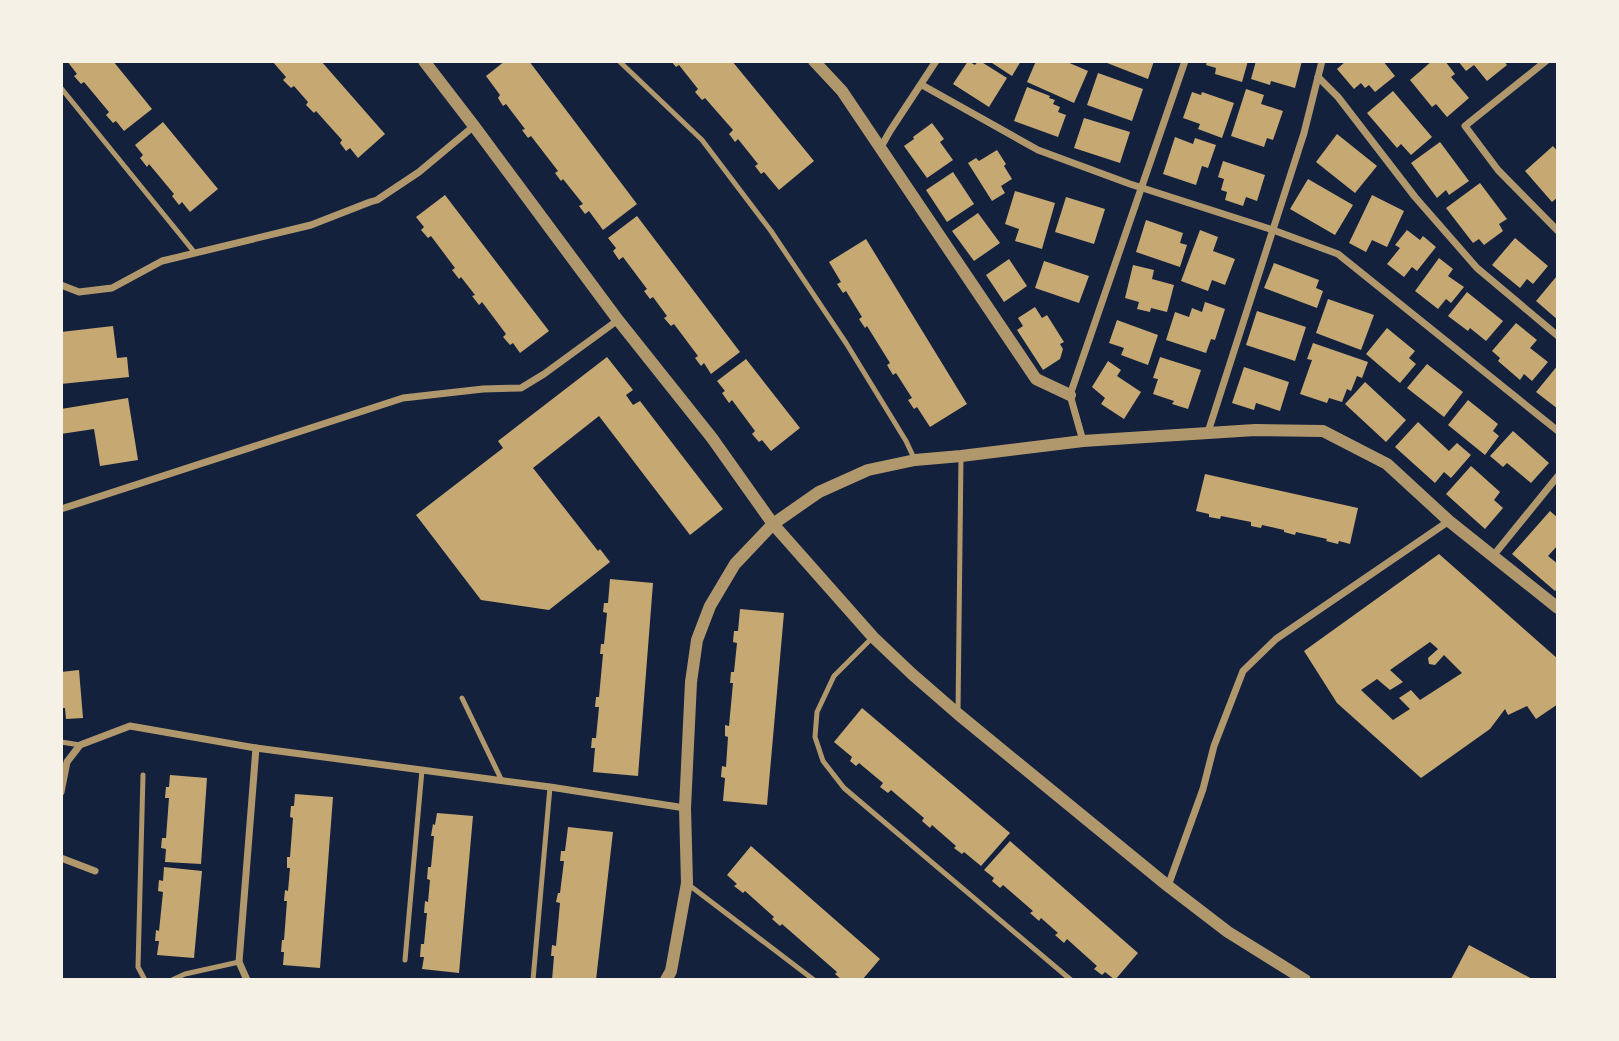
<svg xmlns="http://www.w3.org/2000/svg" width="1619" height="1041" viewBox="0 0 1619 1041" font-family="'PT Sans',sans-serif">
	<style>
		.building { fill: #c6a872; fill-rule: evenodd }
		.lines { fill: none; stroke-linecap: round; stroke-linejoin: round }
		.service { stroke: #b1986c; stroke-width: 5 }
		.minor { stroke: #b1986c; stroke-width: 7 }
		.tertiary { stroke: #b1986c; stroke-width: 12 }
	</style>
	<rect width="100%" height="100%" fill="#14213d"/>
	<g class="building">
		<path d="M67,61H113L152,109L124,131L116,121L113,123L106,115L109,112L84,82L81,84L74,76L77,74Z"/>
		<path d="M272,61H321L385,134L358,158L350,148L346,151L340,143L342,140L316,111L314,113L306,105L308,102L294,86L291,88L283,80L286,77Z"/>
		<path d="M505,61H529L637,204L603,230L589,211L585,214L579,206L583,204L563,179L561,181L555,173L558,171L531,136L528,138L522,130L525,129L506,104L503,106L498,98L500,95L486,76Z"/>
		<path d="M671,61H732L814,161L779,190L764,172L761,174L755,166L758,164L738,139L735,142L729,134L733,130L705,98L702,100L695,92L698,89L679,65L676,67Z"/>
		<path d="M968,61L975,65L978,61H980L1007,78L989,107L953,84Z"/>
		<path d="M989,61H1021L1012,76Z"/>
		<path d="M1036,61H1065L1088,71L1074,103L1027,82Z"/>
		<path d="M1102,61H1154L1148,79Z"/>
		<path d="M1207,61H1248L1242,82L1215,74L1216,68L1206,65Z"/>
		<path d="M1256,61H1302L1295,88L1271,81L1270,85L1251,79Z"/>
		<path d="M1346,61H1383L1395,76L1375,92L1369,85L1365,88L1361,83L1354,89L1337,69Z"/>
		<path d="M1432,61H1445L1455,74L1451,77L1469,98L1447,117L1436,104L1432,107L1410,80Z"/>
		<path d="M1458,61H1504L1507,65L1487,81L1474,65L1466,71Z"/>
		<path d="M1098,73L1143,89L1132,121L1087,105Z"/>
		<path d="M1027,87L1050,96L1049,98L1055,100L1053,104L1060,107L1058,112L1066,115L1058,137L1014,121Z"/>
		<path d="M1246,89L1264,95L1261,104L1283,111L1273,140L1267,138L1264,147L1231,136Z"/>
		<path d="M1393,91L1432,137L1411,155L1401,144L1397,148L1367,113Z"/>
		<path d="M1192,92L1201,95L1202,92L1234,103L1222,138L1198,129L1200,124L1183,118Z"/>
		<path d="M1084,118L1130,132L1120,163L1074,148Z"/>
		<path d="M163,122L218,189L190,212L182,202L179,205L172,196L174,194L149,164L147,167L140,158L143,155L135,145Z"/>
		<path d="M932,123L944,139L940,142L953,160L927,178L904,146L914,139L913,137Z"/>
		<path d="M1337,134L1377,166L1355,193L1316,162Z"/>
		<path d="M1175,137L1193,144L1195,138L1216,145L1208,168L1202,166L1196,185L1163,174Z"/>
		<path d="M1440,142L1469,181L1449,195L1446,190L1437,198L1411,163Z"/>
		<path d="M1553,146L1558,152V197L1552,202L1525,171Z"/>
		<path d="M997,150L1006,164L1004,166L1012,179L1001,186L1005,193L992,201L968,163L976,158L979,161Z"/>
		<path d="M1223,161L1265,175L1257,201L1246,197L1243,206L1225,200L1227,192L1221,190L1224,179L1218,177Z"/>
		<path d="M953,172L974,204L947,222L926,190Z"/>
		<path d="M1308,179L1353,205L1335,235L1290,209Z"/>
		<path d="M1480,183L1507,219L1499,224L1503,231L1484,245L1479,239L1473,243L1446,208Z"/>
		<path d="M1015,191L1055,203L1042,249L1015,241L1019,229L1005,224Z"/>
		<path d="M445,195L549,331L520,353L513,343L510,345L503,337L506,334L482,302L479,305L472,296L475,295L461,277L459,279L452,270L455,268L431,236L428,238L421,230L424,227L416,217Z"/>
		<path d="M1372,195L1404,211L1387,247L1372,240L1366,252L1349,243Z"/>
		<path d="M1066,197L1105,209L1094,244L1055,232Z"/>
		<path d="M978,213L1000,243L974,261L952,231Z"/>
		<path d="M637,216L740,352L711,374L704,363L701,366L695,358L698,356L674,324L671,326L664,318L667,316L653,297L650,299L644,291L647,289L623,257L619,260L613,251L616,248L608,238Z"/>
		<path d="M1146,220L1183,233L1180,243L1187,245L1180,267L1136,252Z"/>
		<path d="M1200,230L1218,237L1213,251L1235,259L1225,285L1212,280L1208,291L1181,281Z"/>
		<path d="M1407,230L1420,240L1423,236L1436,247L1417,271L1412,267L1404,277L1387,264L1400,248L1395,245Z"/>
		<path d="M1515,238L1548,266L1533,284L1527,279L1520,288L1492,265Z"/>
		<path d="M866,239L967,404L930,427L917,407L914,409L908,400L912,398L896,373L893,375L887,365L890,363L867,326L865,328L859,319L862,317L846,291L843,293L837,284L841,282L829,262Z"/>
		<path d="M1439,258L1453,269L1448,276L1464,287L1451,303L1446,299L1438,309L1415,291Z"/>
		<path d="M1009,259L1027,286L1004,302L986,275Z"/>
		<path d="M1044,261L1089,276L1079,303L1035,288Z"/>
		<path d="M1274,263L1319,280L1316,288L1323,291L1317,308L1264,288Z"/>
		<path d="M1133,265L1154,270L1152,279L1174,285L1167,312L1151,308L1150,312L1137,309L1139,302L1125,298Z"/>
		<path d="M1556,277L1558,278V320L1536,301Z"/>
		<path d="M1467,292L1503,321L1486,341L1470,328L1468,331L1448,316Z"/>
		<path d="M1328,299L1374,315L1361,350L1316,333Z"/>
		<path d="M1205,302L1225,309L1215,340L1211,339L1206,353L1166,340L1175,312L1189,317L1192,308L1202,312Z"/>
		<path d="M1035,307L1042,318L1047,315L1064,342L1060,344L1063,349L1060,359L1043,370L1017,330L1023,326L1018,318Z"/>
		<path d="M1257,311L1306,327L1295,361L1246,345Z"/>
		<path d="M1117,320L1158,335L1148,365L1121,355L1124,348L1109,343Z"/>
		<path d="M1516,323L1537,340L1530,348L1548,362L1532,381L1524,374L1520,380L1498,361L1500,358L1492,351Z"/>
		<path d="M113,326L117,358L127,357L129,377L61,384V332Z"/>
		<path d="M1387,328L1415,351L1409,358L1416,364L1400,383L1366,354Z"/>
		<path d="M1313,343L1368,362L1362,378L1357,376L1351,391L1347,389L1342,402L1329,398L1327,403L1300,394L1312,360L1307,359Z"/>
		<path d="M607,357L633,390L626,395L633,405L640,401L723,509L690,535L599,416L533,468L598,551L600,549L610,562L549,610L481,600L416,515L503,448L498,441Z"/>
		<path d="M1160,357L1201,370L1188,409L1172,404L1174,401L1153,394L1158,379L1153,378Z"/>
		<path d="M746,359L800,428L771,451L762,440L759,442L752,434L755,431L732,400L729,403L722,393L725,391L717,381Z"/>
		<path d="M1108,361L1121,370L1117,376L1141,392L1124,419L1101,404L1105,398L1092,387Z"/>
		<path d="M1427,364L1463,392L1444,417L1407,388Z"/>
		<path d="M1558,365V409L1536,392Z"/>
		<path d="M1244,367L1289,382L1280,411L1256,403L1254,410L1232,403Z"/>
		<path d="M1365,382L1406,420L1386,442L1345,404Z"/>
		<path d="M128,398L138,460L100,466L94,429L61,434V409Z"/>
		<path d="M1468,400L1498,424L1493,431L1499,436L1485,455L1448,425Z"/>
		<path d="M1418,422L1449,451L1457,443L1471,455L1451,478L1444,472L1435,483L1395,447Z"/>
		<path d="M1513,431L1549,463L1531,483L1507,463L1503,467L1490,456Z"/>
		<path d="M1471,466L1500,492L1494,500L1503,508L1485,529L1446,494Z"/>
		<path d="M1205,474L1358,508L1350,544L1339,541L1338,544L1326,541L1327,539L1296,532L1295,535L1284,532V530L1262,525L1261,528L1251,526V522L1221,516L1220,519L1209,517V514L1196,511Z"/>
		<path d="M1550,511L1558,518V545L1548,556L1558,564V588L1555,591L1512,554Z"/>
		<path d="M1439,554L1558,659V704L1536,719L1527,706L1508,715L1505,709L1490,729L1421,778L1337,703L1304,651ZM1430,642L1438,649L1428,658L1429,664L1435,665L1444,655L1462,673L1420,700L1411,690L1399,698L1410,709L1393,720L1361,690L1377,679L1390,690L1403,682L1390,670Z"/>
		<path d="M610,579L653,583L638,776L593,772L595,748H591L592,738H596L599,707H595L596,697H599L603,654H600L601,644H604L607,613L603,612L604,603H608Z"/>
		<path d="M740,609L784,613L767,805L723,801L725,778L721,777L722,766L726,767L728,737L725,736V725L729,726L733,683H730L731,672H734L737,643L733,642L734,631H738Z"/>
		<path d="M79,670L83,718L66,719L65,708H61V672Z"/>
		<path d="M862,708L1010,833L981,866L964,852L962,854L954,848L956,846L932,825L930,828L922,821L924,818L891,790L888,793L880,787L883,783L859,763L856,766L850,761L852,757L834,742Z"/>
		<path d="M170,775L207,778L201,864L165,862L166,849L161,848L162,838H166L169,798H165L166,787H169Z"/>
		<path d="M295,794L333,797L320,968L283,965L284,952H281L282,940H284L287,901H284L285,890L288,891L290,868H287V857H290L293,818L290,817L291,806H294Z"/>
		<path d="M437,813L473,816L459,973L422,969L424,957H420L421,944H424L427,913H424L425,901L428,902L430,880L427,879L428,867H431L434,836H431L433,824L435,825Z"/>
		<path d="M568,827L613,832L596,980H552L554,956H551L552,945L556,946L560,903L556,902L558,893H560L564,861H560L561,851H565Z"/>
		<path d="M1010,841L1138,953L1115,980L1105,972L1102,975L1094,969L1097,966L1067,939L1064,943L1055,935L1058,933L1041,918L1039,921L1030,913L1033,911L1003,885L1000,888L992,881L994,878L984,870Z"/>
		<path d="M751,846L880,959L862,980L846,978L842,980L835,974L837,972L782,924L780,926L772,919L774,917L745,891L743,893L734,886L737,884L727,875Z"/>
		<path d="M164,867L202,871L194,958L157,955L159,941H155L156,930L159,931L163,892L158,891L159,880L163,881Z"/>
		<path d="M1469,945L1534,980L1451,979Z"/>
	</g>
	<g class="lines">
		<g class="service">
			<path d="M619,61L702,140L771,231L846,343L906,441L914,458"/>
			<path d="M61,88L195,253"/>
			<path d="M873,637L834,676L817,712L815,737L823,761L844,788L1071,980"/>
			<path d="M462,698L502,781"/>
			<path d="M958,712L961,456"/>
			<path d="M61,742L80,745"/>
			<path d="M143,775L138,967L145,980"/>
			<path d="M689,885L814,980"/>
			<path d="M405,960L422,770"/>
			<path d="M172,980L185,974L239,962"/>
			<path d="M533,980L550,787"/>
		</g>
		<g class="minor">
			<path d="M1546,61L1465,126L1498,170L1558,231"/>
			<path d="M1318,77L1338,97L1415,197L1477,268L1558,336"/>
			<path d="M922,85L1038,150L1130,184L1273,230L1338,254L1558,431"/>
			<path d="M881,147L890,131L936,61"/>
			<path d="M61,285L79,292L112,288L162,261L311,225L370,202L377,200L419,172L474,126"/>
			<path d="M1208,432L1304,133L1322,61"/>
			<path d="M1083,441L1070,395L1185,61"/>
			<path d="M61,509L403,398L483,389L521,388L544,374L618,320"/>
			<path d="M1493,556L1558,476"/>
			<path d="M61,792L67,762L80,745L130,726L256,748L550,787L685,808"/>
			<path d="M61,858L95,871"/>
			<path d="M1168,886L1203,789L1214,746L1243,671L1276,639L1449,521"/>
			<path d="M247,980L239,962L256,748"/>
		</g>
		<g class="tertiary">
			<path d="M424,61L474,126L618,320L712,438L773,524L873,637L912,674L958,714L1168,886L1228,932L1305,980"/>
			<path d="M814,61L842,91L1036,379L1070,395"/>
			<path d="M666,980L671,971L687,883L685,808L691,682L697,640L710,606L735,564L773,524L819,492L868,470L915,460L961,456L1083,441L1255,430L1323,431L1387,464L1449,521L1558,608"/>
		</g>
	</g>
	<rect width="1619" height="1041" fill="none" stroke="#f6f1e7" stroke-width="126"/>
</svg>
